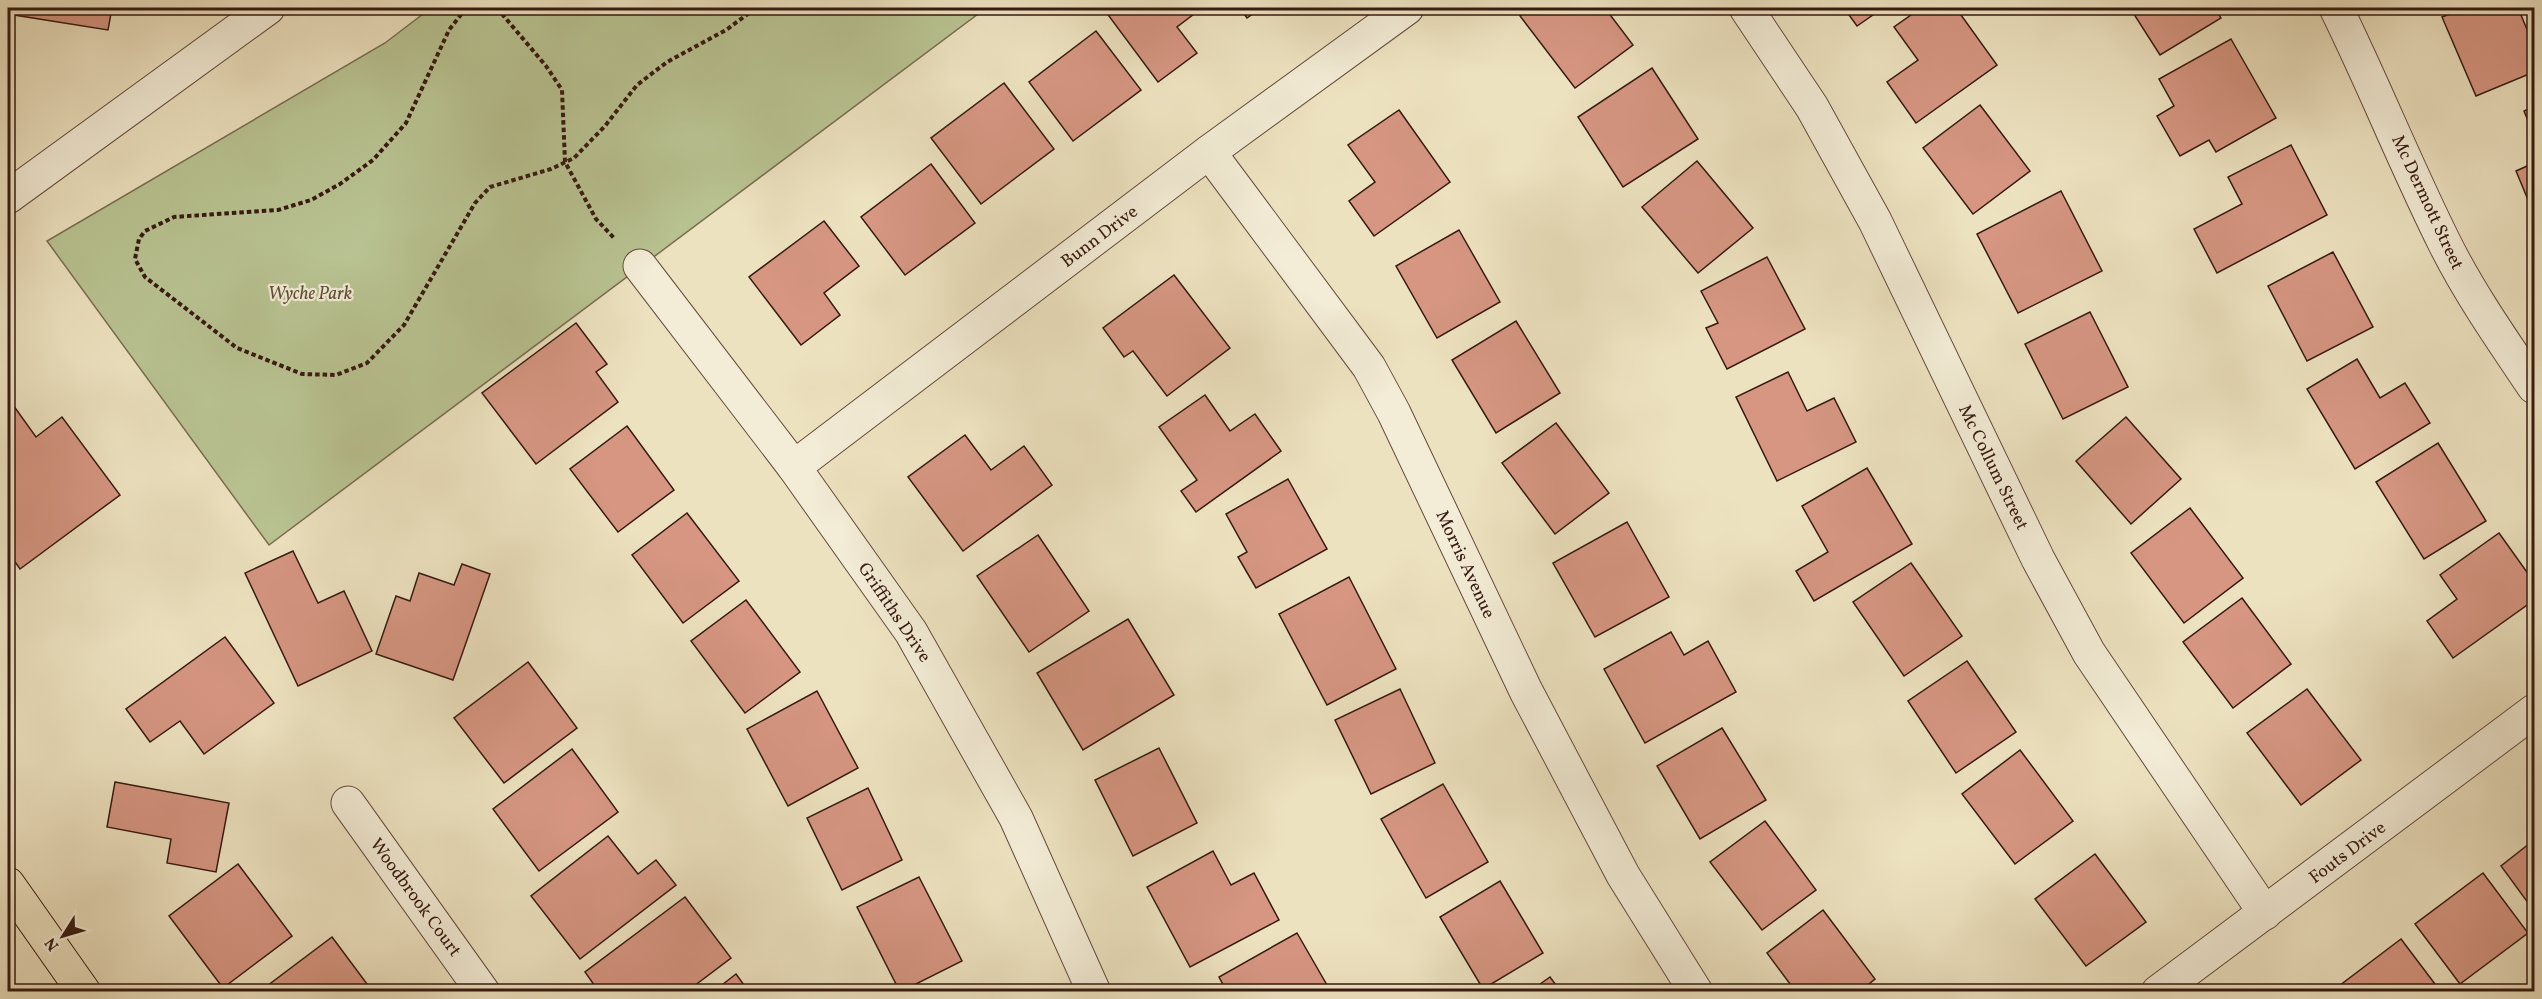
<svg xmlns="http://www.w3.org/2000/svg" width="2542" height="999" viewBox="0 0 2542 999" font-family="Vollkorn,serif">
	<style>
		.green { fill: #b9c392; stroke: #786e51; stroke-width: 1.5 }
		.building { fill: #d69682; stroke: #361a10; stroke-width: 1.5 }
		.lines { fill: none; stroke-linecap: round; stroke-linejoin: round }
		.minor-casing { stroke: #644c3c; stroke-width: 35 }
		.major-casing { stroke: #361a10; stroke-width: 35 }
		.path { stroke: #361a10; stroke-width: 4; stroke-dasharray: 4.5 3; stroke-linecap: butt }
		.minor { stroke: #f3ecd6; stroke-width: 33 }
		.major { stroke: #ede2c0; stroke-width: 33 }
		.labels { text-anchor: middle; stroke-width: 4.5; stroke-linejoin: round; paint-order: stroke }
		.street-label { font-size: 18px; fill: #361a10; stroke: #f3ecd6 }
		.park-label { font-size: 18px; font-style: italic; fill: #5d4d37; stroke: #f3ecd6 }
	</style>
	<rect width="100%" height="100%" fill="#ede2c0"/>
	<filter id="stains"><feTurbulence type="fractalNoise" baseFrequency=".00333" numOctaves="4"/><feColorMatrix values="0 0 0 0 .2 0 0 0 0 .09 0 0 0 0 .02 0 0 0 .5 -.17"/></filter>
	<radialGradient id="worn" r=".72"><stop offset=".6" stop-color="#630" stop-opacity="0"/><stop offset="1" stop-color="#630" stop-opacity=".3"/></radialGradient>
	<path class="green" d="M431,8H986L269,545L47,241L385,43Z"/>
	<g class="building">
		<path d="M8,8H112L108,30L8,14Z"/>
		<path d="M1103,8H1202L1177,27L1197,53L1158,82Z"/>
		<path d="M1240,8H1261L1247,18Z"/>
		<path d="M1531,8H1605L1633,45L1575,88L1520,16Z"/>
		<path d="M1844,8H1883L1857,26Z"/>
		<path d="M1921,8H1956L1997,65L1916,123L1887,82L1918,60L1894,27Z"/>
		<path d="M2130,8H2215L2221,18L2160,55Z"/>
		<path d="M2465,8H2518L2534,46V72L2476,96L2442,17Z"/>
		<path d="M1096,31L1141,90L1073,141L1029,82Z"/>
		<path d="M2231,39L2276,118L2216,152L2209,140L2180,156L2157,116L2174,106L2159,79Z"/>
		<path d="M1652,68L1698,139L1623,187L1578,117Z"/>
		<path d="M1004,83L1054,149L981,204L931,138Z"/>
		<path d="M1980,105L2030,171L1973,214L1923,148Z"/>
		<path d="M2534,106V135L2524,111Z"/>
		<path d="M1399,110L1450,182L1374,236L1349,201L1375,182L1348,145Z"/>
		<path d="M2291,145L2327,215L2217,273L2194,229L2242,204L2228,177Z"/>
		<path d="M1697,161L1753,228L1698,273L1642,207Z"/>
		<path d="M2534,163V206L2531,207L2516,171Z"/>
		<path d="M931,164L975,223L905,275L861,217Z"/>
		<path d="M2061,191L2102,271L2018,313L1977,234Z"/>
		<path d="M824,221L859,266L824,293L840,315L801,345L749,277Z"/>
		<path d="M1459,230L1500,302L1437,338L1396,266Z"/>
		<path d="M2333,252L2373,327L2307,361L2268,286Z"/>
		<path d="M1767,257L1805,329L1727,369L1706,328L1718,323L1701,291Z"/>
		<path d="M1174,275L1230,348L1167,396L1133,351L1124,357L1103,328Z"/>
		<path d="M2090,312L2128,387L2063,419L2025,344Z"/>
		<path d="M1516,321L1560,393L1496,433L1452,360Z"/>
		<path d="M576,323L607,364L596,372L618,402L536,464L482,393Z"/>
		<path d="M2357,359L2380,398L2405,383L2430,423L2355,469L2307,389Z"/>
		<path d="M1788,372L1807,411L1834,398L1856,442L1777,481L1736,397Z"/>
		<path d="M1205,395L1230,431L1255,414L1281,451L1196,512L1181,491L1197,480L1159,427Z"/>
		<path d="M8,398L36,437L62,417L120,495L20,569L8,552Z"/>
		<path d="M2126,417L2181,479L2131,524L2076,461Z"/>
		<path d="M1556,423L1609,493L1555,534L1502,463Z"/>
		<path d="M627,426L674,490L618,532L570,469Z"/>
		<path d="M965,435L991,470L1024,446L1052,485L963,551L908,477Z"/>
		<path d="M2438,443L2486,521L2424,559L2376,482Z"/>
		<path d="M1867,468L1912,544L1814,601L1796,571L1828,552L1802,506Z"/>
		<path d="M1288,479L1327,549L1256,588L1238,557L1247,552L1226,514Z"/>
		<path d="M2190,508L2243,578L2184,623L2131,553Z"/>
		<path d="M687,513L739,581L683,623L632,555Z"/>
		<path d="M1627,522L1669,597L1595,637L1553,563Z"/>
		<path d="M2499,533L2534,582V600L2453,658L2427,621L2457,599L2440,575Z"/>
		<path d="M1038,535L1089,611L1029,652L977,576Z"/>
		<path d="M293,551L318,603L344,591L372,651L298,686L245,573Z"/>
		<path d="M1911,563L1962,636L1904,676L1853,602Z"/>
		<path d="M462,564L490,574L453,680L376,654L396,596L410,601L419,573L454,585Z"/>
		<path d="M1349,577L1396,669L1327,705L1279,614Z"/>
		<path d="M2242,598L2291,664L2233,708L2183,642Z"/>
		<path d="M746,600L800,672L745,713L691,641Z"/>
		<path d="M1128,619L1174,695L1083,750L1037,673Z"/>
		<path d="M1671,632L1684,655L1708,641L1736,692L1645,743L1604,669Z"/>
		<path d="M225,637L274,703L204,754L180,721L150,742L126,709Z"/>
		<path d="M1967,661L2016,732L1956,773L1908,701Z"/>
		<path d="M528,662L577,728L504,783L454,718Z"/>
		<path d="M1400,689L1435,763L1371,794L1335,720Z"/>
		<path d="M2307,689L2361,760L2301,805L2247,733Z"/>
		<path d="M817,691L858,768L788,806L747,729Z"/>
		<path d="M1722,728L1766,800L1700,839L1657,766Z"/>
		<path d="M1159,748L1197,823L1133,856L1095,780Z"/>
		<path d="M572,749L618,812L539,871L493,809Z"/>
		<path d="M2020,750L2073,821L2015,864L1962,794Z"/>
		<path d="M115,782L229,803L216,872L167,863L171,839L107,827Z"/>
		<path d="M1443,784L1488,862L1426,898L1381,819Z"/>
		<path d="M868,788L902,860L842,890L807,818Z"/>
		<path d="M1765,821L1816,890L1762,930L1710,862Z"/>
		<path d="M608,836L638,874L656,860L676,885L580,959L531,896Z"/>
		<path d="M2534,840V911L2501,866Z"/>
		<path d="M1213,851L1231,885L1254,873L1279,920L1190,967L1147,887Z"/>
		<path d="M2095,854L2146,922L2086,966L2035,899Z"/>
		<path d="M238,864L292,936L223,988L169,916Z"/>
		<path d="M2483,873L2528,933L2460,984L2415,924Z"/>
		<path d="M919,877L962,961L900,992L857,907Z"/>
		<path d="M1500,881L1543,953L1483,989L1440,917Z"/>
		<path d="M685,897L731,958L686,992H599L585,972Z"/>
		<path d="M1823,910L1875,979L1859,992H1796L1767,953Z"/>
		<path d="M1297,933L1331,992H1227L1219,977Z"/>
		<path d="M332,937L373,992H259Z"/>
		<path d="M2401,939L2441,992H2331Z"/>
		<path d="M736,974L749,992H713Z"/>
		<path d="M1550,977L1561,992H1529Z"/>
	</g>
	<g class="lines">
		<g class="minor-casing">
			<g id="minor">
				<path d="M1746,8L1812,107L1875,221L2038,559L2089,653L2265,913"/>
				<path d="M2336,8C2374,85 2406,166 2445,244C2470,294 2503,341 2534,387"/>
				<path d="M1209,152L1369,367L1394,413L1526,691L1623,875L1696,992"/>
				<path d="M8,197L268,8"/>
				<path d="M640,266L794,467L911,632L1016,818L1094,992"/>
				<path d="M794,467L1209,152L1407,8"/>
				<path d="M348,803L483,992"/>
				<path d="M2158,992L2534,711"/>
			</g>
		</g>
		<g class="major-casing">
			<path id="major" d="M8,884L84,992"/>
		</g>
		<g class="path">
			<path d="M466,8L449,30L406,123L373,160L340,184L311,200L278,210L174,217L145,231L139,239L135,259L145,277L237,348L302,374L336,375L367,363L404,325L475,203L490,187L551,169L574,158L605,126L637,85L667,62L726,30L756,8"/>
			<path d="M497,8L546,66L562,90L565,162L596,219L615,239"/>
		</g>
		<use href="#minor" class="minor"/>
		<use href="#major" class="major"/>
	</g>
	<g class="labels">
		<g class="street-label">
			<text transform="translate(2428 202) rotate(65)" y="6">Mc Dermott Street</text>
			<text transform="translate(1099 236) rotate(-37)" y="6">Bunn Drive</text>
			<text transform="translate(1994 467) rotate(64)" y="6">Mc Collum Street</text>
			<text transform="translate(1466 564) rotate(65)" y="6">Morris Avenue</text>
			<text transform="translate(895 612) rotate(56)" y="6">Griffiths Drive</text>
			<text transform="translate(2347 852) rotate(-37)" y="6">Fouts Drive</text>
			<text transform="translate(416 897) rotate(54)" y="6">Woodbrook Court</text>
		</g>
		<g class="park-label">
			<text x="310" y="299">Wyche Park</text>
		</g>
	</g>
	<rect width="2542" height="999" fill="none" stroke="#ede2c0" stroke-width="30"/>
	<rect x="9" y="9" width="2524" height="981" fill="none" stroke="#361a10" stroke-width="3"/>
	<rect x="15" y="15" width="2512" height="969" fill="none" stroke="#361a10" stroke-width="1.5"/>
	<g transform="translate(63 936) rotate(233)" stroke="#f3ecd6" stroke-width="4.5" paint-order="stroke">
	<path d="M0-4.5L10 22L0 15L-10 22Z" fill="#361a10"/>
	<text y="-9" font-size="16" font-weight="bold" text-anchor="middle" fill="#361a10">N</text>
	</g>
	<rect width="100%" height="100%" filter="url(#stains)"/>
	<rect width="100%" height="100%" fill="url(#worn)"/>
</svg>
